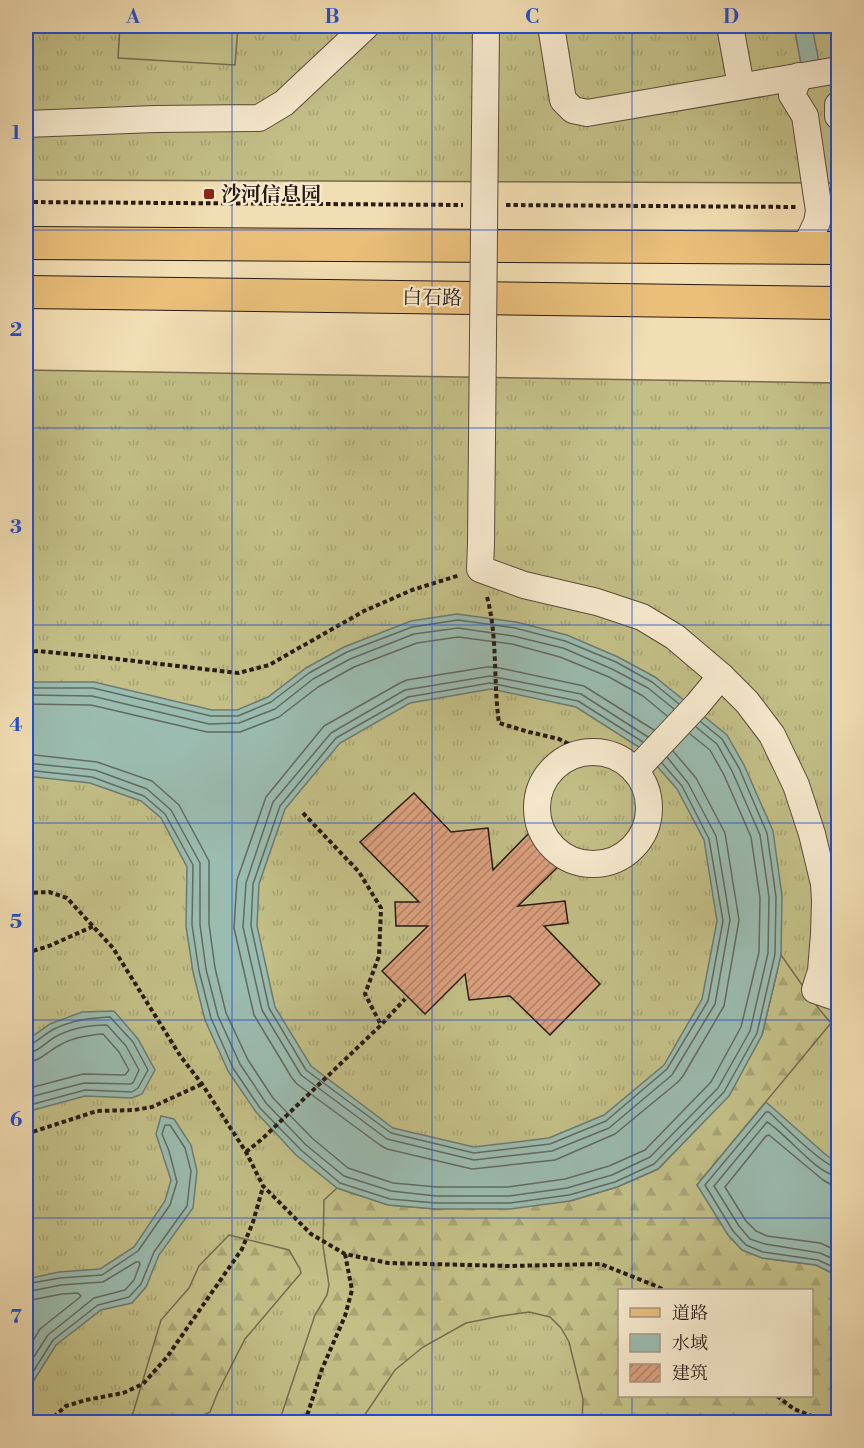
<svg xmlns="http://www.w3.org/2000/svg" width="864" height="1448" viewBox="0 0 864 1448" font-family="'Libre Bodoni','Noto Serif SC',serif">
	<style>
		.grass { fill: url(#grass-tufts); stroke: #766c4e; stroke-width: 1.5; fill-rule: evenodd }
		.forest { fill: url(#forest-firs); stroke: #766c4e; stroke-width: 1.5; fill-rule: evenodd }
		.park { fill: #c3bf87; stroke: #766c4e; stroke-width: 1.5 }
		.water { fill: #9bbcb0; stroke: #6d7b72; stroke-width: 1.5; fill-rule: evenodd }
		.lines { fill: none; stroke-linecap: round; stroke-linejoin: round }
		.shore { stroke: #626b62; stroke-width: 1.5 }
		.building { fill: url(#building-hatch); stroke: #281a14; stroke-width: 1.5 }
		.minor-casing { stroke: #5a4b3c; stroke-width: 28 }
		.major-casing { stroke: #281a14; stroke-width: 34 }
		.path { stroke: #281a14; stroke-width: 4; stroke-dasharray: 4.5 3; stroke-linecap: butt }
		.minor { stroke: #f7eace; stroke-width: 26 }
		.major { stroke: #e9bf7a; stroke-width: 32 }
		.minor-bridge-casing { stroke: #5a4b3c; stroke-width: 28; stroke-linecap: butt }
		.minor-bridge { stroke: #f7eace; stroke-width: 26 }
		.grid { fill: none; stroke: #1d4ed8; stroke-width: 1.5; stroke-opacity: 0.55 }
		.poi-dot { fill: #8f2418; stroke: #f7eace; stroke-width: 2 }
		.labels { text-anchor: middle; stroke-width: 4.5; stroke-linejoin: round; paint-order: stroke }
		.poi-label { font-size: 20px; font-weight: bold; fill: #281a14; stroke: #f7eace; text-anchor: start }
		.street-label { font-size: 20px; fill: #281a14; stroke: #f7eace }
		.neatline { fill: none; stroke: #1d4ed8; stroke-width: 2 }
		.grid-label { font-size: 20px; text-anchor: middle; font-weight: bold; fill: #1d4ed8 }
	</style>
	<defs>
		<pattern id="grass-tufts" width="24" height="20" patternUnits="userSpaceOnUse" patternTransform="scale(1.5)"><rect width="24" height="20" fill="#c3bf87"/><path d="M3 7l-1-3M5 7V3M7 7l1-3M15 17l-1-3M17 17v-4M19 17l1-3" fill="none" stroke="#a8a474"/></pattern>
		<pattern id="forest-firs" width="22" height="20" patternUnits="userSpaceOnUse" patternTransform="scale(1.5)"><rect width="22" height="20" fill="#c3bf87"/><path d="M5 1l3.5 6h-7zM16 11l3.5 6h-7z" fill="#a8a474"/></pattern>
		<pattern id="building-hatch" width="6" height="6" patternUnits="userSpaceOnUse" patternTransform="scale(1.5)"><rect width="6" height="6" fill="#da9f7e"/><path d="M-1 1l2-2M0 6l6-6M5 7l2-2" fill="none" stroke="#b18166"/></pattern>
	</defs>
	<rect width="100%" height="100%" fill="#f2deb3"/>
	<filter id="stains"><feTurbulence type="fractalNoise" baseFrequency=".00333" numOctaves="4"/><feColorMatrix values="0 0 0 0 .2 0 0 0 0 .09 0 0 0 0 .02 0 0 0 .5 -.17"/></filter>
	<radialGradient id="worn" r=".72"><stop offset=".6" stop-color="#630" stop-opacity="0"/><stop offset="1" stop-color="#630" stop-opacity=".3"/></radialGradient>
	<g class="grass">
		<path d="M26,26H838V183L26,180Z"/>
		<path d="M26,370L838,383V1422H26ZM620,1290H812V1396H620Z"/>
	</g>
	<g class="forest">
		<path d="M781,955L819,1009L831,1023L697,1185L762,1258L816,1265L838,1276V1422H582L583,1399L569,1342L561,1328L550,1317L529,1312L501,1316L466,1323L423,1347L395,1370L360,1422H279L315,1315L327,1295L329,1285L323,1246L324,1200L337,1188L389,1205L436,1209L570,1201L617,1187L658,1169L729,1095L762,1035ZM620,1290H812V1396H620Z"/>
		<path d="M229,1235L289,1250L300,1269L301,1273L245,1339L218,1392L210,1412L204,1415L199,1422H123L133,1413L161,1320L189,1288L199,1266Z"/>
	</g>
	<path class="park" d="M120,26H238L235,65L118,58Z"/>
	<g class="water">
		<path d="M794,26H812L819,62L801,64Z"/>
		<path d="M457,614L516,622L567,635L618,657L655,677L727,735L744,765L773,831L782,896L781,955L762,1035L729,1096L658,1169L617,1187L570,1201L510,1209H436L388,1205L337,1188L296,1155L256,1112L228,1071L205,1020L193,972L186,926L187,867L161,818L141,801L90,783L26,776V682H94L212,710H237L268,697L306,668L344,647L411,621ZM491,689L576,707L642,749L677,789L704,840L717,921L702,999L664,1065L604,1115L549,1138L474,1147L393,1128L311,1066L275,1007L257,926L259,884L285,809L340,743L410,703Z"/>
		<path d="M114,1011L138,1039L155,1070L142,1094L132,1098L85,1096L26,1112V1041L50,1024L82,1012Z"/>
		<path d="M766,1102L825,1154L838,1164V1276L816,1265L762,1258L742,1250L728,1235L697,1185Z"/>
		<path d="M161,1116L174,1119L191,1145L197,1171L193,1208L159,1255L146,1287L132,1303L101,1310L56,1345L31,1385L26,1392V1279L59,1272L100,1269L134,1247L165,1201L171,1180L156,1134Z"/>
	</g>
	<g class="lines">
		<g class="shore">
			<path d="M26,688H93L211,716H238L271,702L309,673L347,652L412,627L458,620L515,628L565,641L616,662L652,682L679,704"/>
			<path d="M26,695L92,696L209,724L239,723L275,709L313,679L350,659L414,634L458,628L513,636L563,648L612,669L648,688L674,709"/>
			<path d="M26,704L91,705L207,732H240L279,717L318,687L354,667L417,643L458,637L512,644L560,657L609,677L643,696L667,716"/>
			<path d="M654,730L584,686L495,667H487L407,680L400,683L324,726L266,797L237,880L234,928L254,1015L292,1078L297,1084L380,1145L387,1149L472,1169L555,1160L615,1134L678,1082L683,1076L724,1006L739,920L725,833L696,778L673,751"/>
			<path d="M648,737L581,694L490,676L405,690L331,733L273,802L246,883L243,927L262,1010L301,1075L387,1139L474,1160L552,1151L609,1128L672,1075L715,1004L730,920L716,836L688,783L667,757"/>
			<path d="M643,742L578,701L490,683L408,697L336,738L280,806L253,884L251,926L269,1008L306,1070L391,1133L474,1153L550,1144L606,1121L667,1069L708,1001L723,921L709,839L682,786L662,763"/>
			<path d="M26,754L97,762L152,781L179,805L209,861V924L215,968L226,1013L248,1060L273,1098L312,1138L348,1168L393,1183L437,1187H508L565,1179L609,1166L645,1150L711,1082L741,1027L759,952L760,898L751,837L724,775L710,750L690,734"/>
			<path d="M26,763L95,770L147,789L171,810L200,863V925L206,969L218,1016L240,1064L266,1103L306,1145L344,1176L391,1191L436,1196H509L567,1188L612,1175L650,1157L718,1088L750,1031L768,953L769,897L760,835L732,771L717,744L696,727"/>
			<path d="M26,770L92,777L144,796L165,814L193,865L192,925L199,971L211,1018L233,1068L260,1108L301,1150L340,1183L390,1199L436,1203H510L569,1195L615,1182L654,1164L724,1092L757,1033L775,954L776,897L767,833L739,768L722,739L701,722"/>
			<path d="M26,1046C36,1044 44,1034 54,1029C73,1020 90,1018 110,1017L133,1042L148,1070L138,1088L132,1092L85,1090L26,1106"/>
			<path d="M26,1053C37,1053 45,1043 55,1037C71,1028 89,1025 107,1025L126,1046L139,1070L133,1083L130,1084L84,1083L26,1098"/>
			<path d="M26,1062C40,1062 48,1051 60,1045C73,1037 88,1035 103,1034L119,1052L129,1070L125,1075L83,1074L26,1089"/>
			<path d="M838,1168C824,1167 782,1124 769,1112H766L705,1185L733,1231L746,1245L763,1252L818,1260L838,1269"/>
			<path d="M838,1176C817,1175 787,1134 767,1122L714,1186L739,1226L750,1239L765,1244L820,1253L838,1261"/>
			<path d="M838,1185L830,1184L823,1180L769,1135L766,1136L725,1187L746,1221L756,1231L767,1236L820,1243L838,1251"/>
			<path d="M26,1284L60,1278L102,1275L138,1251L170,1205L177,1182L169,1151L162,1134L165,1125H170L185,1148L191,1171L187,1206L154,1252L141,1284L129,1297L98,1305L53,1340L26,1383"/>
			<path d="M26,1292L61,1285L103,1282L136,1262H139L140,1264L134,1280L125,1290L94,1298L48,1335L26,1369"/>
			<path d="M26,1301L62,1294L78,1293L81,1296L79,1298L40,1329L26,1352"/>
		</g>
	</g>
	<path class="building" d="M414,793L451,832L488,828L493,870L531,831L564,861L518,906L565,901L568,923L544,926L600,984L550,1035L510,996L469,1000L465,974L425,1014L382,971L428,926H396L395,902H419L360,842Z"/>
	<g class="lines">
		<g class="minor-casing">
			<g id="minor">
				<path d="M551,26L563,100L573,110L587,113L838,70"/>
				<path d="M730,26L741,86"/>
				<path d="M799,76L792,95L805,116L819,211L817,222L805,248"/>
				<path d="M838,105V116"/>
				<path d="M26,124L155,119L259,118L284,103L366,26"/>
				<path d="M481,543L480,569L524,585L597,602L642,617L675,637L721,676L747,702L772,735L796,785L812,834L824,884L825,901L824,934L821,971L815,990L838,998"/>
				<circle cx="593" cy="808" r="56"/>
				<path d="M635,771L697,705L721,676"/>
			</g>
		</g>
		<g class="major-casing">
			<g id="major">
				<path d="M26,243L838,248"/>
				<path d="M26,292L838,303"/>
			</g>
		</g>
		<g class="path">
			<path d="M26,202L463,205"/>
			<path d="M506,205L796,207"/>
			<path d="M487,597C498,637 493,682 499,723L529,732L559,739L584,752"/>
			<path d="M26,652L38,651L100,657L238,673L269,665L364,611L412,590L460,575"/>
			<path d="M303,813L359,872L381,908L379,956L365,994L381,1025"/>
			<path d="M551,849L552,847"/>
			<path d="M26,893L49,892L67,898L113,948L181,1057L202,1084L246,1152L263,1186L311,1234L345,1254L388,1263L510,1266L601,1264L656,1286L664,1290"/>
			<path d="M26,953L49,946L94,926"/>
			<path d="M26,1134L97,1111L134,1110L152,1107L202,1084"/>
			<path d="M246,1152L262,1139L381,1025L405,999"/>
			<path d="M777,1396L794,1409L827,1422"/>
			<path d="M48,1422L66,1406L86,1400L123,1393L143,1384L167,1357L242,1249L253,1222L263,1187"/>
			<path d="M305,1422L322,1369L345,1316L352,1290L345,1254"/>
		</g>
		<use href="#minor" class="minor"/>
		<use href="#major" class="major"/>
		<g class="minor-bridge-casing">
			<path id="minor-bridge" d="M481,543L486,26"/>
		</g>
		<use href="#minor-bridge" class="minor-bridge"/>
	</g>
	<path class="grid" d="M232,26V1422M432,26V1422M632,26V1290M26,230H838M26,428H838M26,625H838M26,823H838M26,1020H838M26,1218H838M632,1396V1422"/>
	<rect class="poi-dot" x="203" y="188" width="12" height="12" rx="3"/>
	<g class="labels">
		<g class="poi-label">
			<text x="221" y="201">沙河信息园</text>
		</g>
		<g class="street-label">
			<text transform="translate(432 297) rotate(1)" y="7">白石路</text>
		</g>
	</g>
	<rect width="864" height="1448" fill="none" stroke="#f2deb3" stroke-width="66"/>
	<rect x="618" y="1289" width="195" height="108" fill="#f7eace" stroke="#a49784" stroke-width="1.5"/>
	<rect x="630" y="1308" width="30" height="9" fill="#e9bf7a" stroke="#a49784" stroke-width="1.5"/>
	<text x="672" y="1319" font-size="18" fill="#281a14">道路</text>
	<rect x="630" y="1334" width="30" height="18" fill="#9bbcb0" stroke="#a49784" stroke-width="1.5"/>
	<text x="672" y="1349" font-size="18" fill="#281a14">水域</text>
	<rect x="630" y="1364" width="30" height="18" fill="url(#building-hatch)" stroke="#a49784" stroke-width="1.5"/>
	<text x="672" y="1379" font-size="18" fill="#281a14">建筑</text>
	<rect x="33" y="33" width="798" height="1382" class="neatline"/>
	<g class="grid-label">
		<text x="133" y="23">A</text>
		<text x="332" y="23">B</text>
		<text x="532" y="23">C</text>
		<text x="731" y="23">D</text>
		<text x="16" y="139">1</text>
		<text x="16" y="336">2</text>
		<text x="16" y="533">3</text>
		<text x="16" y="731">4</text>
		<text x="16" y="928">5</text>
		<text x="16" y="1126">6</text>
		<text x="16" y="1323">7</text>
	</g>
	<rect width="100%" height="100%" filter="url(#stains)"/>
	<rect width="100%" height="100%" fill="url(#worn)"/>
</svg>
